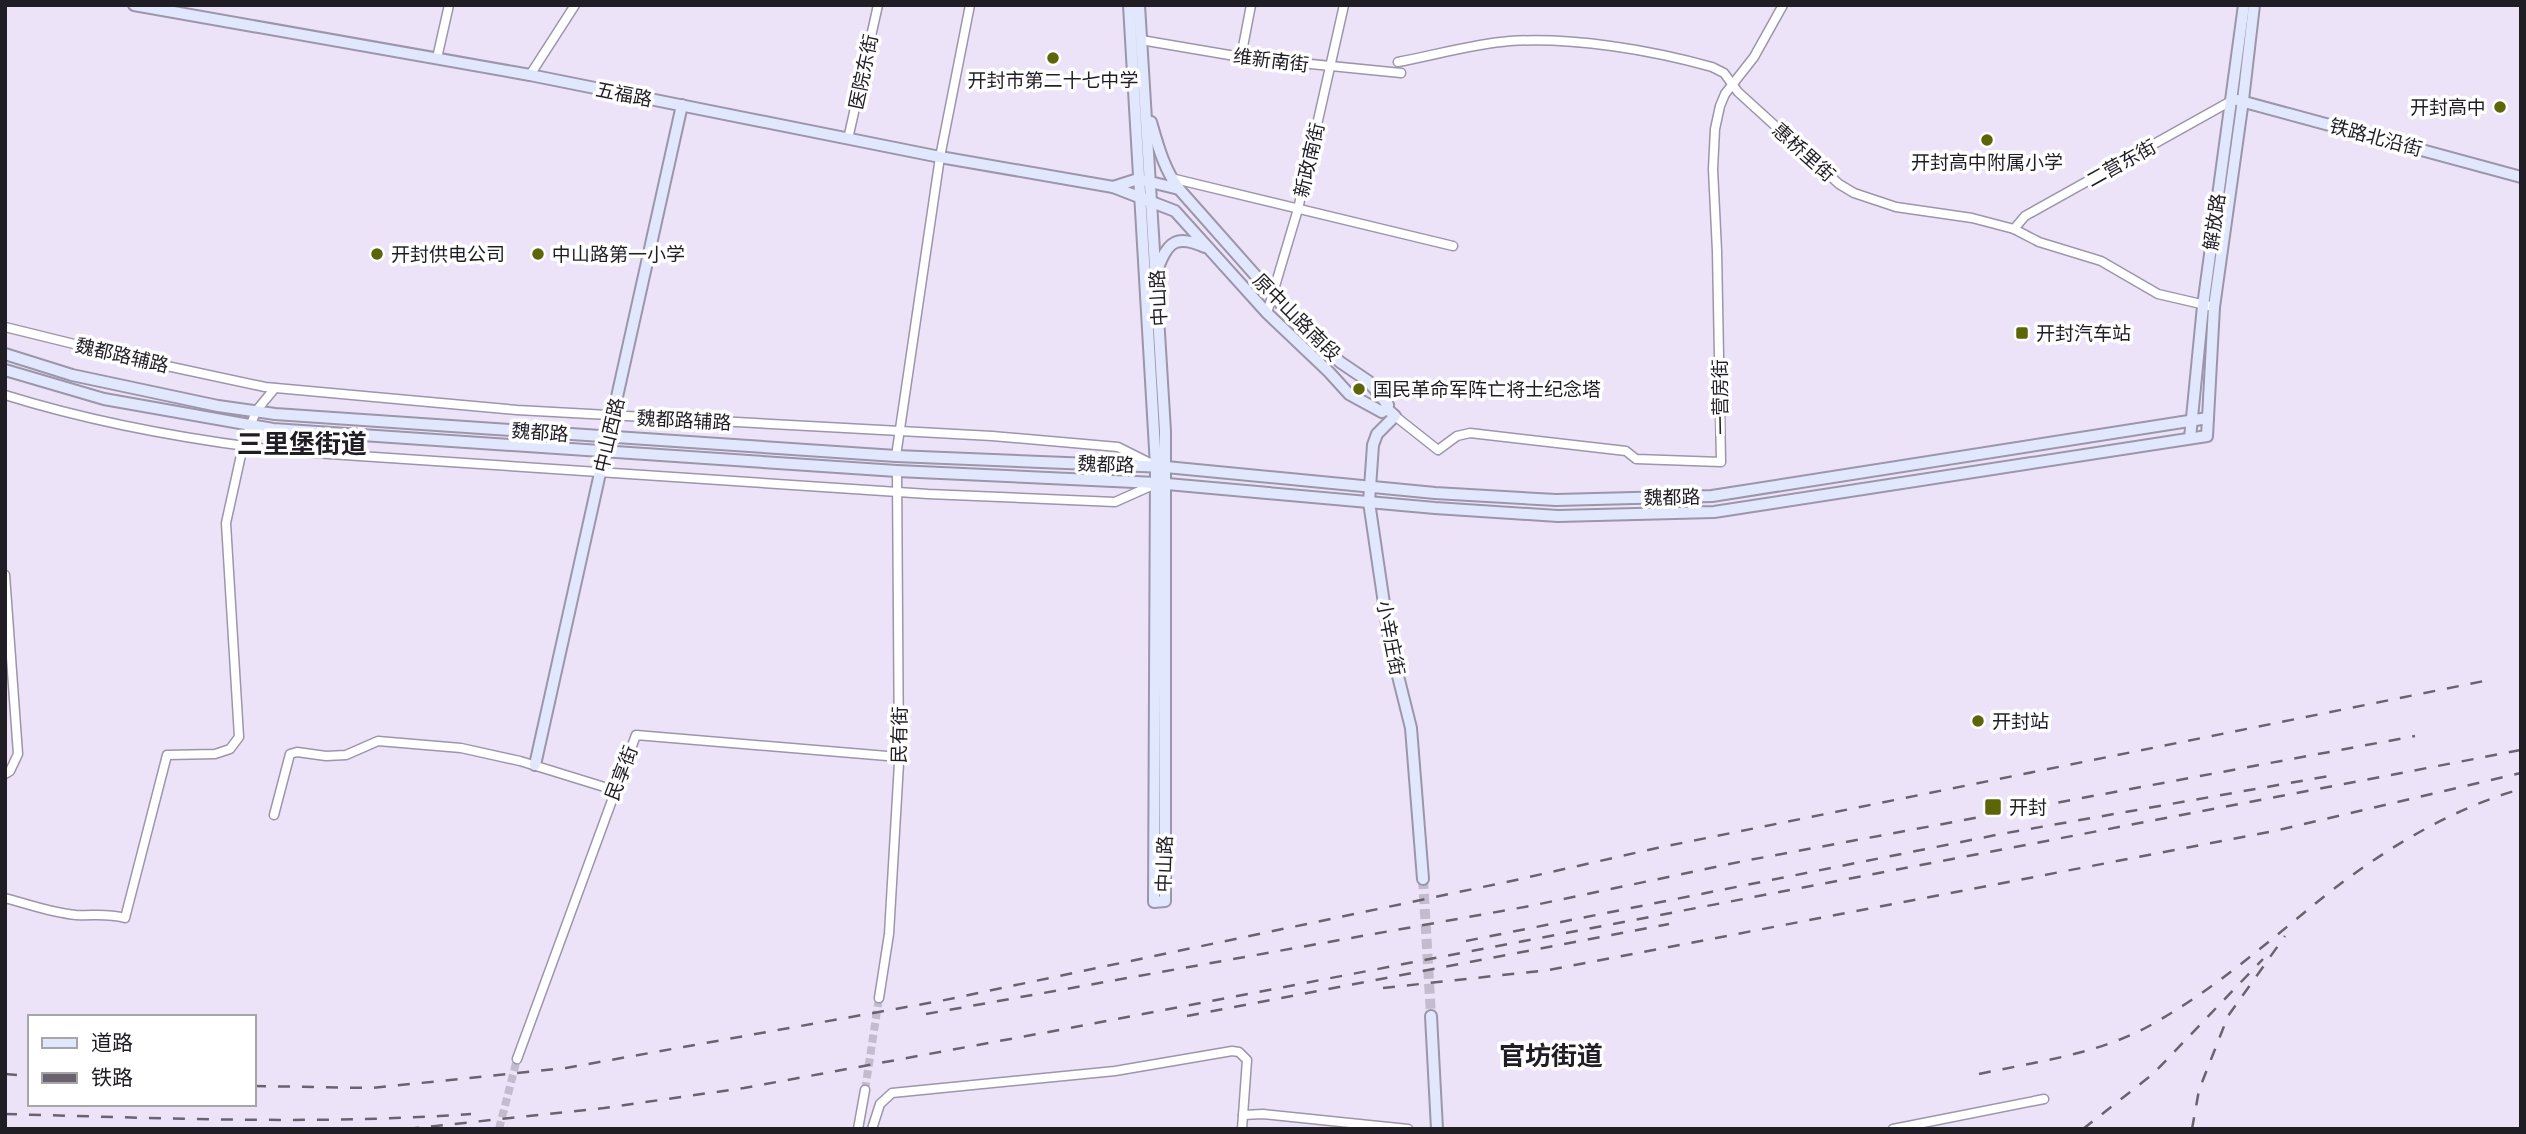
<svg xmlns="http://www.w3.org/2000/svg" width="2526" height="1134" viewBox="0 0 2526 1134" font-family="'Titillium Web','Noto Sans SC',sans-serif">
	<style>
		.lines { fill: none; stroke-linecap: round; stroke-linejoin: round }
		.street-tunnel { stroke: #c3bbce; stroke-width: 8; stroke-dasharray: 8 4; stroke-linecap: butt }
		.secondary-tunnel { stroke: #c3bbce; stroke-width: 10; stroke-dasharray: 10 5; stroke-linecap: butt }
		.street-casing { stroke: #9d95a9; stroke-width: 11 }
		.secondary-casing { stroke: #9d95a9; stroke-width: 14 }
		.street { stroke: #fff; stroke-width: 8 }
		.secondary { stroke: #e1e8fd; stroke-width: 10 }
		.rail { stroke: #68636f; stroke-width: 2.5; stroke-dasharray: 12 12; stroke-linecap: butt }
		.poi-dot { fill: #5c6507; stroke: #fff; stroke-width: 2.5 }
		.labels { text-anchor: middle; stroke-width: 7; stroke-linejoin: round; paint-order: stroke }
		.street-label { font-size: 19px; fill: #201d24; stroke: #fff }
		.poi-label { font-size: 19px; fill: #201d24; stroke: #fff; text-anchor: start }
		.district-label { font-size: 26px; font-weight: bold; fill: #201d24; stroke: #fff }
	</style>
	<rect width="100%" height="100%" fill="#ece3f8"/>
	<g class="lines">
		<g class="street-tunnel">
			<path d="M865,1090L879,998"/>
			<path d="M499,1129L517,1059"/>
		</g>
		<path class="secondary-tunnel" d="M1423,879L1431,1016"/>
		<g class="street-casing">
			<g id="street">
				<path d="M1141,40L1241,57L1401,73"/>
				<path d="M1241,57L1251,5"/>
				<path d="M437,58L449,5"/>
				<path d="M1398,62C1435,55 1473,44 1510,41C1574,37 1651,50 1712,67L1724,73L1738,92L1839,184L1854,193L1896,207L1972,218L2014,229L2039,242L2101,261L2158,294L2214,307"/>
				<path d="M530,75L575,5"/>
				<path d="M848,139L878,5"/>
				<path d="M1171,178L1453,246"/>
				<path d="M2014,229L2025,216L2231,101"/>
				<path d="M1267,313L1298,209L1344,5"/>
				<path d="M5,327L139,360L265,387L517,410L992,436L1118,447L1154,465"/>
				<path d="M5,395C95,423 190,440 284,451L928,494L1115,502L1153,485"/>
				<path d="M1395,416L1438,450L1457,436L1470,433L1626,451L1636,459L1721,462L1717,251L1713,169L1715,129L1720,106L1725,94L1754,57L1783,5"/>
				<path d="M896,456L940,157L970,5"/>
				<path d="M5,575L18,754L10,771L5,774"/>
				<path d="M274,815L290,754L297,752L326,756L346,755L378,741L461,748L520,761L614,790"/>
				<path d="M5,898C28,904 52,913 76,915C94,916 106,913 125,918L167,755L215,754L230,749L239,737L226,523L243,446L256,411L275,388"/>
				<path d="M879,998L889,934L899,763L897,471"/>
				<path d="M517,1059L636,735L899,757"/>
				<path d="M1243,1115L1263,1114L1408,1129"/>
				<path d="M858,1129L865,1090"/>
				<path d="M872,1129L880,1104L892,1093L1115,1071L1232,1051L1239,1052L1247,1060L1242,1129"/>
				<path d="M1893,1129L2044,1099"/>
			</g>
		</g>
		<g class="secondary-casing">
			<g id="secondary">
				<path d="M134,5L530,75L940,157L1113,187L1175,211L1267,313L1329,372L1349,394L1382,412L1386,408"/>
				<path d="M1129,5L1156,466L1154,902L1165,901V431L1139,5"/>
				<path d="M2237,100L2521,177"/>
				<path d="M1151,122C1158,146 1164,169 1179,189"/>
				<path d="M1113,187L1138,179L1179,189L1295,320L1340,362L1368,381L1388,405L1386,408"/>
				<path d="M1158,268C1168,240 1178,235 1205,247"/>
				<path d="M5,354L72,375L218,406L275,414L896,456L1166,467L1435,493L1556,500L1712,496L2208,418"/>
				<path d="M5,370L104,399L273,429L897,471L1156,483L1435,508L1558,516L1714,512L2207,436L2214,307L2243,100L2254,5"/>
				<path d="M1386,408L1395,416L1377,434L1373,445L1369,502L1390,644L1411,728L1423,879"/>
				<path d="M2190,438L2203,306L2244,5"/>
				<path d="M535,765L682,105"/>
				<path d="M1431,1016L1437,1129"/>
			</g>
		</g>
		<use href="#street" class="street"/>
		<use href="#secondary" class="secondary"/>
		<g class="rail">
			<path d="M1466,941L2001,834L2329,776"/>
			<path d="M1383,988L1549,970L2274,831L2521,773"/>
			<path d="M926,1014L1530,906L1744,861L2415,736"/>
			<path d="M1187,1016L1669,924"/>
			<path d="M5,1074L30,1076"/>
			<path d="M1979,1074C2039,1061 2102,1054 2156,1022C2212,990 2256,952 2305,912C2367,860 2443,811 2521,789"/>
			<path d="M254,1086L372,1088L566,1068L940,1001L1516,880L1657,848L2494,679"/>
			<path d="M5,1114C160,1118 316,1125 471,1114"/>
			<path d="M407,1129L604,1108L744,1088L1070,1028L2521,750"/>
			<path d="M2083,1129L2153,1074L2263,959"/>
			<path d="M2192,1129L2199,1090L2228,1016L2285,936"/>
		</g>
	</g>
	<g class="poi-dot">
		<circle cx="1053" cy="58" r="7"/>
		<circle cx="2500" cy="107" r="7"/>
		<circle cx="1987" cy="140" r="7"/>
		<circle cx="377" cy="254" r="7"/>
		<circle cx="538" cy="254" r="7"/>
		<rect x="2015" y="326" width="14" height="14" rx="3.5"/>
		<circle cx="1359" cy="389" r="7"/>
		<circle cx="1978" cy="721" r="7"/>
		<rect x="1984" y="798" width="18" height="18" rx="3.5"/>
	</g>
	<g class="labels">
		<g class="street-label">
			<text transform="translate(1271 60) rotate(7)" y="7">维新南街</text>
			<text transform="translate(863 72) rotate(-78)" y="7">医院东街</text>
			<text transform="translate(624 94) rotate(11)" y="7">五福路</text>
			<text transform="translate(2376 137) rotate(15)" y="7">铁路北沿街</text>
			<text transform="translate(1804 152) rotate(42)" y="7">惠桥里街</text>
			<text transform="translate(1309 160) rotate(-77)" y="7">新政南街</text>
			<text transform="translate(2121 163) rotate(-29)" y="7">二营东街</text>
			<text transform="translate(2214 222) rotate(-82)" y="7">解放路</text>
			<text transform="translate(1158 298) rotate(-93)" y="7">中山路</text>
			<text transform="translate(1297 317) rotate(45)" y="7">原中山路南段</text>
			<text transform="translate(122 355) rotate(13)" y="7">魏都路辅路</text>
			<text transform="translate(1720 397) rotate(-91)" y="7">一营房街</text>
			<text transform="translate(684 420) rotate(3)" y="7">魏都路辅路</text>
			<text transform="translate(540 432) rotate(4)" y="7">魏都路</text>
			<text transform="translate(609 435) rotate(-77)" y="7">中山西路</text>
			<text transform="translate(1106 464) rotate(2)" y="7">魏都路</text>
			<text transform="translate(1672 497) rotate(-1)" y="7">魏都路</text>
			<text transform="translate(1391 638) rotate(79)" y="7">小辛庄街</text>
			<text transform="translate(899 735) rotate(-89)" y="7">民有街</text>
			<text transform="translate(621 773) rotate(-69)" y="7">民享街</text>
			<text transform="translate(1164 864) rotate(-88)" y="7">中山路</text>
		</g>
		<g class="poi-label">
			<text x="1053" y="87" text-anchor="middle">开封市第二十七中学</text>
			<text x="2486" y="114" text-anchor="end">开封高中</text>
			<text x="1987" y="169" text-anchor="middle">开封高中附属小学</text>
			<text x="391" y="261">开封供电公司</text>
			<text x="552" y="261">中山路第一小学</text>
			<text x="2036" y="340">开封汽车站</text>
			<text x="1373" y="396">国民革命军阵亡将士纪念塔</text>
			<text x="1992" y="728">开封站</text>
			<text x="2009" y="814">开封</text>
		</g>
		<g class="district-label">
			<text x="302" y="453">三里堡街道</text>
			<text x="1551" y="1065">官坊街道</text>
		</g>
	</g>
	<rect width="2526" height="1134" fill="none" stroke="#201d24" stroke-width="14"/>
	<rect x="28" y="1015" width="228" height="91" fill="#ffffff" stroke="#a6a5a7" stroke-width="2"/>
	<rect x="42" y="1038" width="35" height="10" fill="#e1e8fd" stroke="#a6a5a7" stroke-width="2"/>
	<text x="91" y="1050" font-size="21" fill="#201d24">道路</text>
	<rect x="42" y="1073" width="35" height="10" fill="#68636f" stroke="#a6a5a7" stroke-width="2"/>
	<text x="91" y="1085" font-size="21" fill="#201d24">铁路</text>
</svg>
